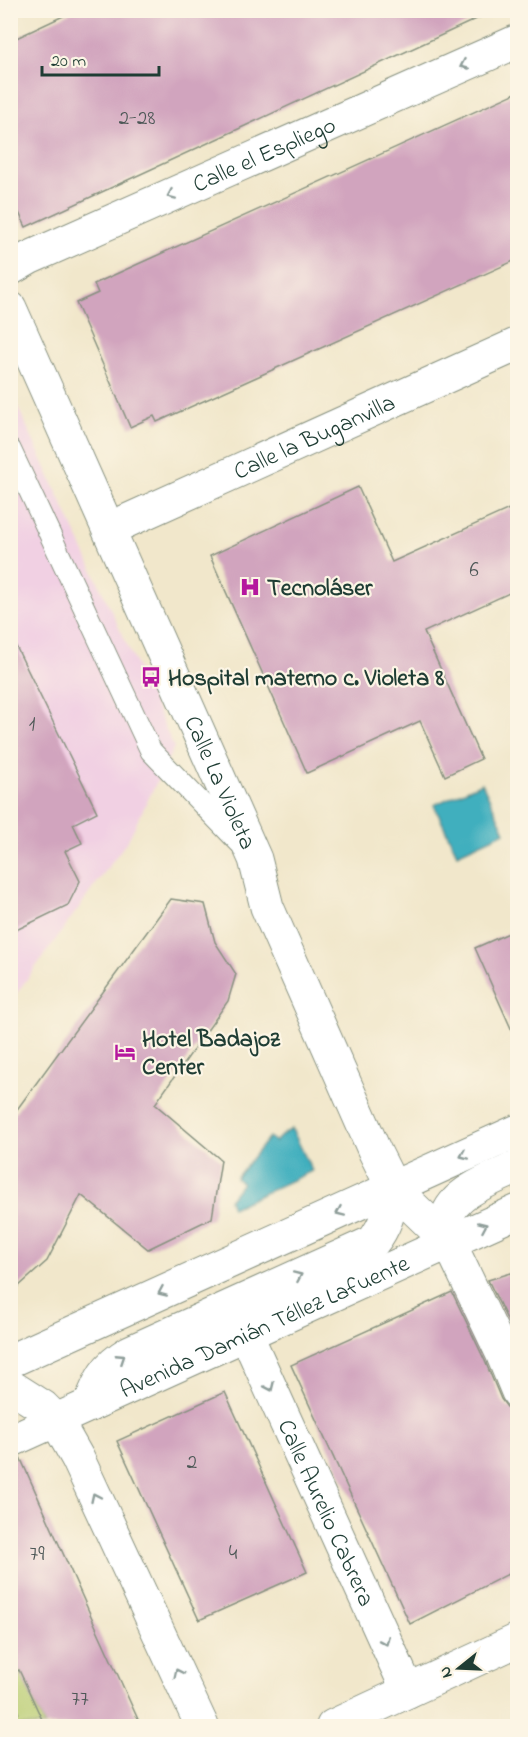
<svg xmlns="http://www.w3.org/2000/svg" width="528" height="1737" viewBox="0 0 528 1737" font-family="'Indie Flower',sans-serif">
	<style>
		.built { fill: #f1d0e3 }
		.green { fill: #b8cc70; stroke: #6c8452; stroke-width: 1.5 }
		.water { fill: #41afbe; stroke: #307679; stroke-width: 1.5 }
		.building { fill: #d1a4be }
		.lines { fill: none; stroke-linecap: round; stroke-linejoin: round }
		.service-casing { stroke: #889280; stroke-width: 23 }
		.minor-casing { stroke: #889280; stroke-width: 35 }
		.tertiary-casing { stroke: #889280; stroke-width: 35 }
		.path { stroke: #889280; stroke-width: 4; stroke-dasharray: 4.5 4.5; stroke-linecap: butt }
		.service { stroke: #fff; stroke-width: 21 }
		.minor { stroke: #fff; stroke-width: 33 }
		.tertiary { stroke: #fff; stroke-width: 33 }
		.oneway { stroke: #8f9e9a }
		.labels { text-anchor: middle; stroke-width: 4.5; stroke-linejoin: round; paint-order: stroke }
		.number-label { font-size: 21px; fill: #4c5756 }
		.street-label { font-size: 24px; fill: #1f3d34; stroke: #fcf5e5 }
		.poi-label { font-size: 24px; font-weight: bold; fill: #1f3d34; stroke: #fcf5e5; text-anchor: start }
	</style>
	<rect width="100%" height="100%" fill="#fcf5e5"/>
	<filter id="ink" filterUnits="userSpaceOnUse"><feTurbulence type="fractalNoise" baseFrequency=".0167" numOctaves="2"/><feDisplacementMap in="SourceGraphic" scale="12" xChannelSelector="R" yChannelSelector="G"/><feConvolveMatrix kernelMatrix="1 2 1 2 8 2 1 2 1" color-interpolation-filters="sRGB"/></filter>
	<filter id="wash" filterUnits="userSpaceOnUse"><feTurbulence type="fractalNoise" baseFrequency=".008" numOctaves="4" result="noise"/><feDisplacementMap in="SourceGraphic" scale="24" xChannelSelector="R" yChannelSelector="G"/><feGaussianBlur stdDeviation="1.35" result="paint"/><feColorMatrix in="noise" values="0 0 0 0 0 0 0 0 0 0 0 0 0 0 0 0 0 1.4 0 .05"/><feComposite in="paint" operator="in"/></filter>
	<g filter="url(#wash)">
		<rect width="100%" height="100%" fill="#f1e7cb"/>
		<path class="built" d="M10,390L174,747L128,840L11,1001Z"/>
		<path class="green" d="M10,1650L45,1726H11Z"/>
		<g class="water">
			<path d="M482,783L505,832L457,854L434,805Z"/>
			<path d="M292,1129L312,1171L232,1208L229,1200L242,1183L236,1178L269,1137L275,1142L283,1134Z"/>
		</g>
		<g id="blocks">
			<g class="building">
				<path d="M76,10H496L26,227L10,194V41Z"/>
				<path d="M518,92V259L157,422L154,416L130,427L76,303L98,293L94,284Z"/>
				<path d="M358,487L392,562L518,505V589L424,632L481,759L445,776L420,721L307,773L210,556Z"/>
				<path d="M10,634L97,812L73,824L82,843L65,851L80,881L68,905L10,933Z"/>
				<path d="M171,899L205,904L215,942L236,974L228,1001L155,1104L221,1160L212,1218L148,1249L81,1195L47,1261L10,1294V1119Z"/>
				<path d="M518,929V1044L475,948Z"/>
				<path d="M518,1271V1342L488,1280Z"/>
				<path d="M452,1292L485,1361L501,1399L507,1407L518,1410V1569L410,1624L291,1365Z"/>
				<path d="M225,1392L307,1572L199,1620L117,1441Z"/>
				<path d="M20,1457L91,1616L141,1726H45L19,1670L10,1674V1459Z"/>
			</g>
		</g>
	</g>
	<g filter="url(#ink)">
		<use href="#blocks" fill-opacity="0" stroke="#889280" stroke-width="1.5"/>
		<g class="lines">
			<g class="service-casing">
				<path id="service" d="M10,449L151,751L240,843"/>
			</g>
			<g class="minor-casing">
				<g id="minor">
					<path id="s1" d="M10,269L29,258L518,41"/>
					<path id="s2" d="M10,308L255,859L267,907L375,1152L393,1188L449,1242L502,1353L518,1392"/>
					<path id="s3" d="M109,529L518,344"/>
					<path id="s4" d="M246,1334L408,1691"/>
					<path d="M56,1420L78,1459L202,1726"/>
					<path d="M333,1726L518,1640"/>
				</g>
			</g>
			<g class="tertiary-casing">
				<g id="tertiary">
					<path d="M449,1242C448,1236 445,1229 446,1223C448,1193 495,1178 518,1167"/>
					<path d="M10,1361L518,1131"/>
					<path d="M10,1386L43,1407L56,1420"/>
					<path d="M90,1405C100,1379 105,1367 130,1352L373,1242C386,1226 391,1208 393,1188"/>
					<path id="s5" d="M10,1441L518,1211"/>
				</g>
			</g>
			<path class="path" d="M10,1708L14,1706L23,1726"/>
			<use href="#service" class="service"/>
			<use href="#minor" class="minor"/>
			<use href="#tertiary" class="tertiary"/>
		</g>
		<defs><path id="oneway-chevron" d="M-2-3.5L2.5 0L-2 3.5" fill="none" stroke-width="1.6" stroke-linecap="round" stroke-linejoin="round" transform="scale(1.5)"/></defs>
		<g class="oneway">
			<use href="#oneway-chevron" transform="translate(464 65) rotate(156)"/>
			<use href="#oneway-chevron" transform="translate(171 195) rotate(156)"/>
			<use href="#oneway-chevron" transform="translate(464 1155) rotate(156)"/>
			<use href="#oneway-chevron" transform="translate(340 1212) rotate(156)"/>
			<use href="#oneway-chevron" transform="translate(483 1226) rotate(-24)"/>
			<use href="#oneway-chevron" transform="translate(298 1276) rotate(-24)"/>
			<use href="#oneway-chevron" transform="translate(162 1292) rotate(156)"/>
			<use href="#oneway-chevron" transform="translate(121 1358) rotate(-33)"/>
			<use href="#oneway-chevron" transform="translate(270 1387) rotate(66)"/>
			<use href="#oneway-chevron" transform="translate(95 1497) rotate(-115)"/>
			<use href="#oneway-chevron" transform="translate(385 1641) rotate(66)"/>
			<use href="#oneway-chevron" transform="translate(178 1673) rotate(-115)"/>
		</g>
	</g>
	<defs>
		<g id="hospital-bare" transform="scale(1.62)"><path d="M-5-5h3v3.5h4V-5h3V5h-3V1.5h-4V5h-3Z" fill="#b5179e" stroke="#fcf5e5" stroke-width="2.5" paint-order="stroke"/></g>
		<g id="bus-bare" transform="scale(1.62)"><path d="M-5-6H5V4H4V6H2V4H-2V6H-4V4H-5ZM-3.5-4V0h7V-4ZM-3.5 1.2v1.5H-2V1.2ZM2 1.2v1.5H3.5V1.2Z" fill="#b5179e" stroke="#fcf5e5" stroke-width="2.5" paint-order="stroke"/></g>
		<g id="hotel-bare" transform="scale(1.62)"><path d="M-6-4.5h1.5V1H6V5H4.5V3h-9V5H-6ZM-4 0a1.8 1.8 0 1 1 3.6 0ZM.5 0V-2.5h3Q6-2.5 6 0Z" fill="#b5179e" stroke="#fcf5e5" stroke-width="2.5" paint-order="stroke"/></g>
	</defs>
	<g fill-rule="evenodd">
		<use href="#hospital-bare" x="250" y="587"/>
		<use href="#bus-bare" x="151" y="677"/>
		<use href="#hotel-bare" x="125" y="1052"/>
	</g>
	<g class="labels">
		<g class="number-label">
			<text x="137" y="124">2-28</text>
			<text x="474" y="576">6</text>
			<text x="32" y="730">1</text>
			<text x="192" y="1468">2</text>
			<text x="233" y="1559">4</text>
			<text x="37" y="1560">79</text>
			<text x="80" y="1705">77</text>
		</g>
		<g class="street-label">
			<text dy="8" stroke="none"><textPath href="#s1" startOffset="279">Calle el Espliego</textPath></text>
			<text dy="8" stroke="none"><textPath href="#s3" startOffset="225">Calle la Buganvilla</textPath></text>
			<text dy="8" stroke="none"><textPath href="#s2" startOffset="519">Calle La Violeta</textPath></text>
			<text dy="8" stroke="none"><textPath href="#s5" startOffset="279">Avenida Damián Téllez Lafuente</textPath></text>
			<text dy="8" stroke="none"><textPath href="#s4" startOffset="196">Calle Aurelio Cabrera</textPath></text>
		</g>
		<g class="poi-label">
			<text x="267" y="595">Tecnoláser</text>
			<text x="168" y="685">Hospital materno c. Violeta 8</text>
			<text x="142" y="1046">Hotel Badajoz<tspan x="142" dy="28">Center</tspan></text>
		</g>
	</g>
	<rect width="528" height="1737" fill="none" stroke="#fcf5e5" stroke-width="36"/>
	<g transform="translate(459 1668) rotate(252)" stroke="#fcf5e5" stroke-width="4.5" paint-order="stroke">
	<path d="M0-4.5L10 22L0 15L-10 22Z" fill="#1f3d34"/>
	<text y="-9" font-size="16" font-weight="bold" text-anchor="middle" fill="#1f3d34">N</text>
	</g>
	<path d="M42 66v9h117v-9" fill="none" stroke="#1f3d34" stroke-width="3"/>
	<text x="51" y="66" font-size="18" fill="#1f3d34" stroke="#fcf5e5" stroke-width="4.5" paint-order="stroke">20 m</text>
</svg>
